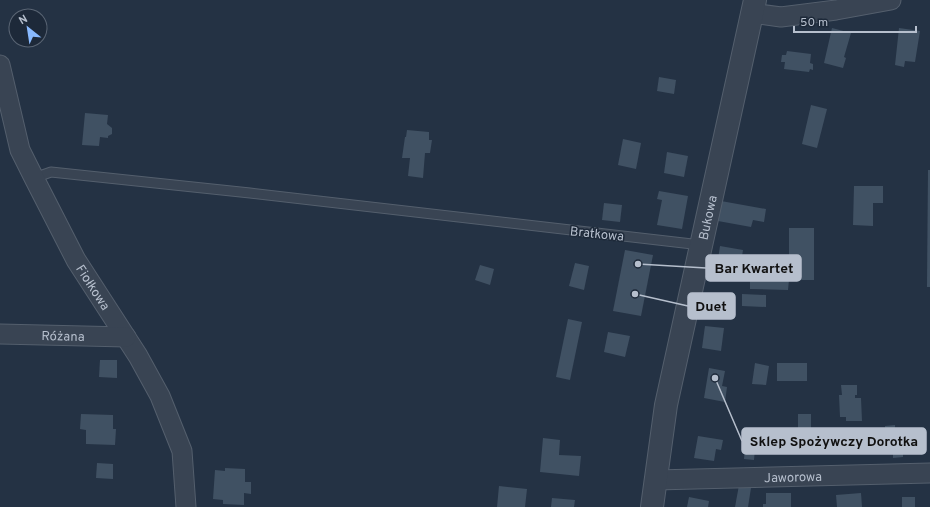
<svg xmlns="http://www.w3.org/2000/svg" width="930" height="507" viewBox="0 0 930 507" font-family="Overpass,sans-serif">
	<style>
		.building { fill: #405163 }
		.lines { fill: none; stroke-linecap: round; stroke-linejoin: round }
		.service-casing { stroke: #545f6d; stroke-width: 11 }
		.minor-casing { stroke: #545f6d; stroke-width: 21 }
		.tertiary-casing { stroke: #545f6d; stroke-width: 24 }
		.service { stroke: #394453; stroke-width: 9 }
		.minor { stroke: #394453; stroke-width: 19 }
		.tertiary { stroke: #394453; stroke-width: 22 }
		.labels { text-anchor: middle; stroke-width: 3; stroke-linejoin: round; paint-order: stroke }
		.street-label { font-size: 13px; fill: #b6bfcd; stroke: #1d2939 }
		.leader { fill: none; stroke: #b6bfcd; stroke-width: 1.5 }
		.callout-dot { fill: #b6bfcd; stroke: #1d2939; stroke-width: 1.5 }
		.callout { fill: #b6bfcd; stroke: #b6bfcd; stroke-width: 1.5 }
		.callout-label { font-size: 14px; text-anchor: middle; font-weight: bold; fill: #111 }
	</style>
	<rect width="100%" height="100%" fill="#243244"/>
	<g class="building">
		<path d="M832,28L851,33L844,57L846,58L843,68L824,63Z"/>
		<path d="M899,28L920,31L915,62L905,61L904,67L895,65Z"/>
		<path d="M787,51L811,54L810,63L813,64V70L810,69L809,72L784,69L785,62H781L782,55H786Z"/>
		<path d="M659,77L676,80L674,94L657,91Z"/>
		<path d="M811,105L827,109L817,148L802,144Z"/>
		<path d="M85,113L108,115L107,124L112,128V134L108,136V138L100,137L99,146L82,145Z"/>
		<path d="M407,130L429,132V140H432L430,153H425L423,178L408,176L410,158H402L405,137H406Z"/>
		<path d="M623,139L641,143L636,169L618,165Z"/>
		<path d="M667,152L688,156L684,177L664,173Z"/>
		<path d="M928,170H930V287H927Z"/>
		<path d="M854,186H883V203H873V226L853,225Z"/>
		<path d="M659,191L688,196L682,229L657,225L662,200L657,199Z"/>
		<path d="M721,201L766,209L764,222L753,220L751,227L718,221Z"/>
		<path d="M604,203L622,205L620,222L602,220Z"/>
		<path d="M789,228H814V280H789L788,290L750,289V274L789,275Z"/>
		<path d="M720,246L743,250L738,281L715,278Z"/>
		<path d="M625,250L653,255L641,316L613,311Z"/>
		<path d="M575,263L589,266L584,290L569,286Z"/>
		<path d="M480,265L494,269L490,285L475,280Z"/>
		<path d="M742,294L766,295V307L742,306Z"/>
		<path d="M568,319L582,322L570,380L556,377Z"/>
		<path d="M705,326L724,328L721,351L702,348Z"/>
		<path d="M608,332L630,336L625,357L604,352Z"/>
		<path d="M100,360H117V378L99,377Z"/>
		<path d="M755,363L769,366L766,385L752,384Z"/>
		<rect x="777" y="363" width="30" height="18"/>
		<path d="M709,368L725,371L722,386L727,387L725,402L704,398Z"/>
		<path d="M841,385H857V395H855V398H861L862,421H846V417H840L839,395H842Z"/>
		<path d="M81,414L113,415V429H116L115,445L86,444V430L80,429Z"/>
		<path d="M798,414H811V429H815V443H807V448H798V443H783V430L798,429Z"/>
		<path d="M895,425V428H903V457L893,458V454H884V448L878,449V428H885V426Z"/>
		<path d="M698,436L723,440L721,450L716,449L714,461L694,458Z"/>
		<path d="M746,436L756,437L754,460L744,459Z"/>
		<path d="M543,438L560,440L559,455L581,456L579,476L540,472Z"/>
		<path d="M97,463L113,464V479L96,478Z"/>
		<path d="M225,468L245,469V482H251V494L244,493V505L223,504V500L213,499L215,470L225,471Z"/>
		<path d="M739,485L751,488L748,507H735Z"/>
		<path d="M499,486L527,489L525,507H497Z"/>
		<path d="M766,493H791V507H763V504H766Z"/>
		<path d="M861,493L862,507H837L836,495Z"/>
		<path d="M689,497L709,501L708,507H687Z"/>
		<rect x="902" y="497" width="13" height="10"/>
		<path d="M552,498L575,500L574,507H551Z"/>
	</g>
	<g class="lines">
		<g class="service-casing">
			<path id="service" d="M34,178L51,172L250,193L701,245"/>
		</g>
		<g class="minor-casing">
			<g id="minor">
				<path d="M751,13L781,17L836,10L891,0"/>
				<path id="s1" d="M0,65L20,150L34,178L76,260L138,356L160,396L182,451L186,507"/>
				<path id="s2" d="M0,334L126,337"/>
				<path id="s3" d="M656,480L930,473"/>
			</g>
		</g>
		<g class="tertiary-casing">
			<g id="tertiary">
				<path id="s4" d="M652,507L666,405L755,0"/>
			</g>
		</g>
		<use href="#service" class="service"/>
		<use href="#minor" class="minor"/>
		<use href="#tertiary" class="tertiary"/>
	</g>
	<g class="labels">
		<g class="street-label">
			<text dy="5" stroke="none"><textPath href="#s4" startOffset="295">Bukowa</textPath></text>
			<text transform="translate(597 233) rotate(6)" y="5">Bratkowa</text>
			<text dy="5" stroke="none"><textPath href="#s1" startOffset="243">Fiołkowa</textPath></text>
			<text dy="5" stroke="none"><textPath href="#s2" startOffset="63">Różana</textPath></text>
			<text dy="5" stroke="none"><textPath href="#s3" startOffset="137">Jaworowa</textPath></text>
		</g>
	</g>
	<path class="leader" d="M638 264L706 268M635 294L688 306M715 378L742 441"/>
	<g class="callout-dot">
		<circle cx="638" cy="264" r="4"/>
		<circle cx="635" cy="294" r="4"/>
		<circle cx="715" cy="378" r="4"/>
	</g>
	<g class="callout">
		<rect x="706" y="255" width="95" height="26" rx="4"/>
		<rect x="688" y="293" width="47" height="26" rx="4"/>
		<rect x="742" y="428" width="184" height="26" rx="4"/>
	</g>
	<g class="callout-label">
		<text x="754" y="273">Bar Kwartet</text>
		<text x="711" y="311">Duet</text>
		<text x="834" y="446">Sklep Spożywczy Dorotka</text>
	</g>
	<g transform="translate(28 28) rotate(330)"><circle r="19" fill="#1d2939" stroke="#5a6574"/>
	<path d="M0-3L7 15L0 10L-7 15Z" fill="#89baff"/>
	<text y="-6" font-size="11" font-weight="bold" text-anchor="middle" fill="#b6bfcd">N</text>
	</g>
	<path d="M794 26v6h122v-6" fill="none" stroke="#b6bfcd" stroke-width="2"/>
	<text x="800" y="26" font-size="12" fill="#b6bfcd" stroke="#1d2939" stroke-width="3" paint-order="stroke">50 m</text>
</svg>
